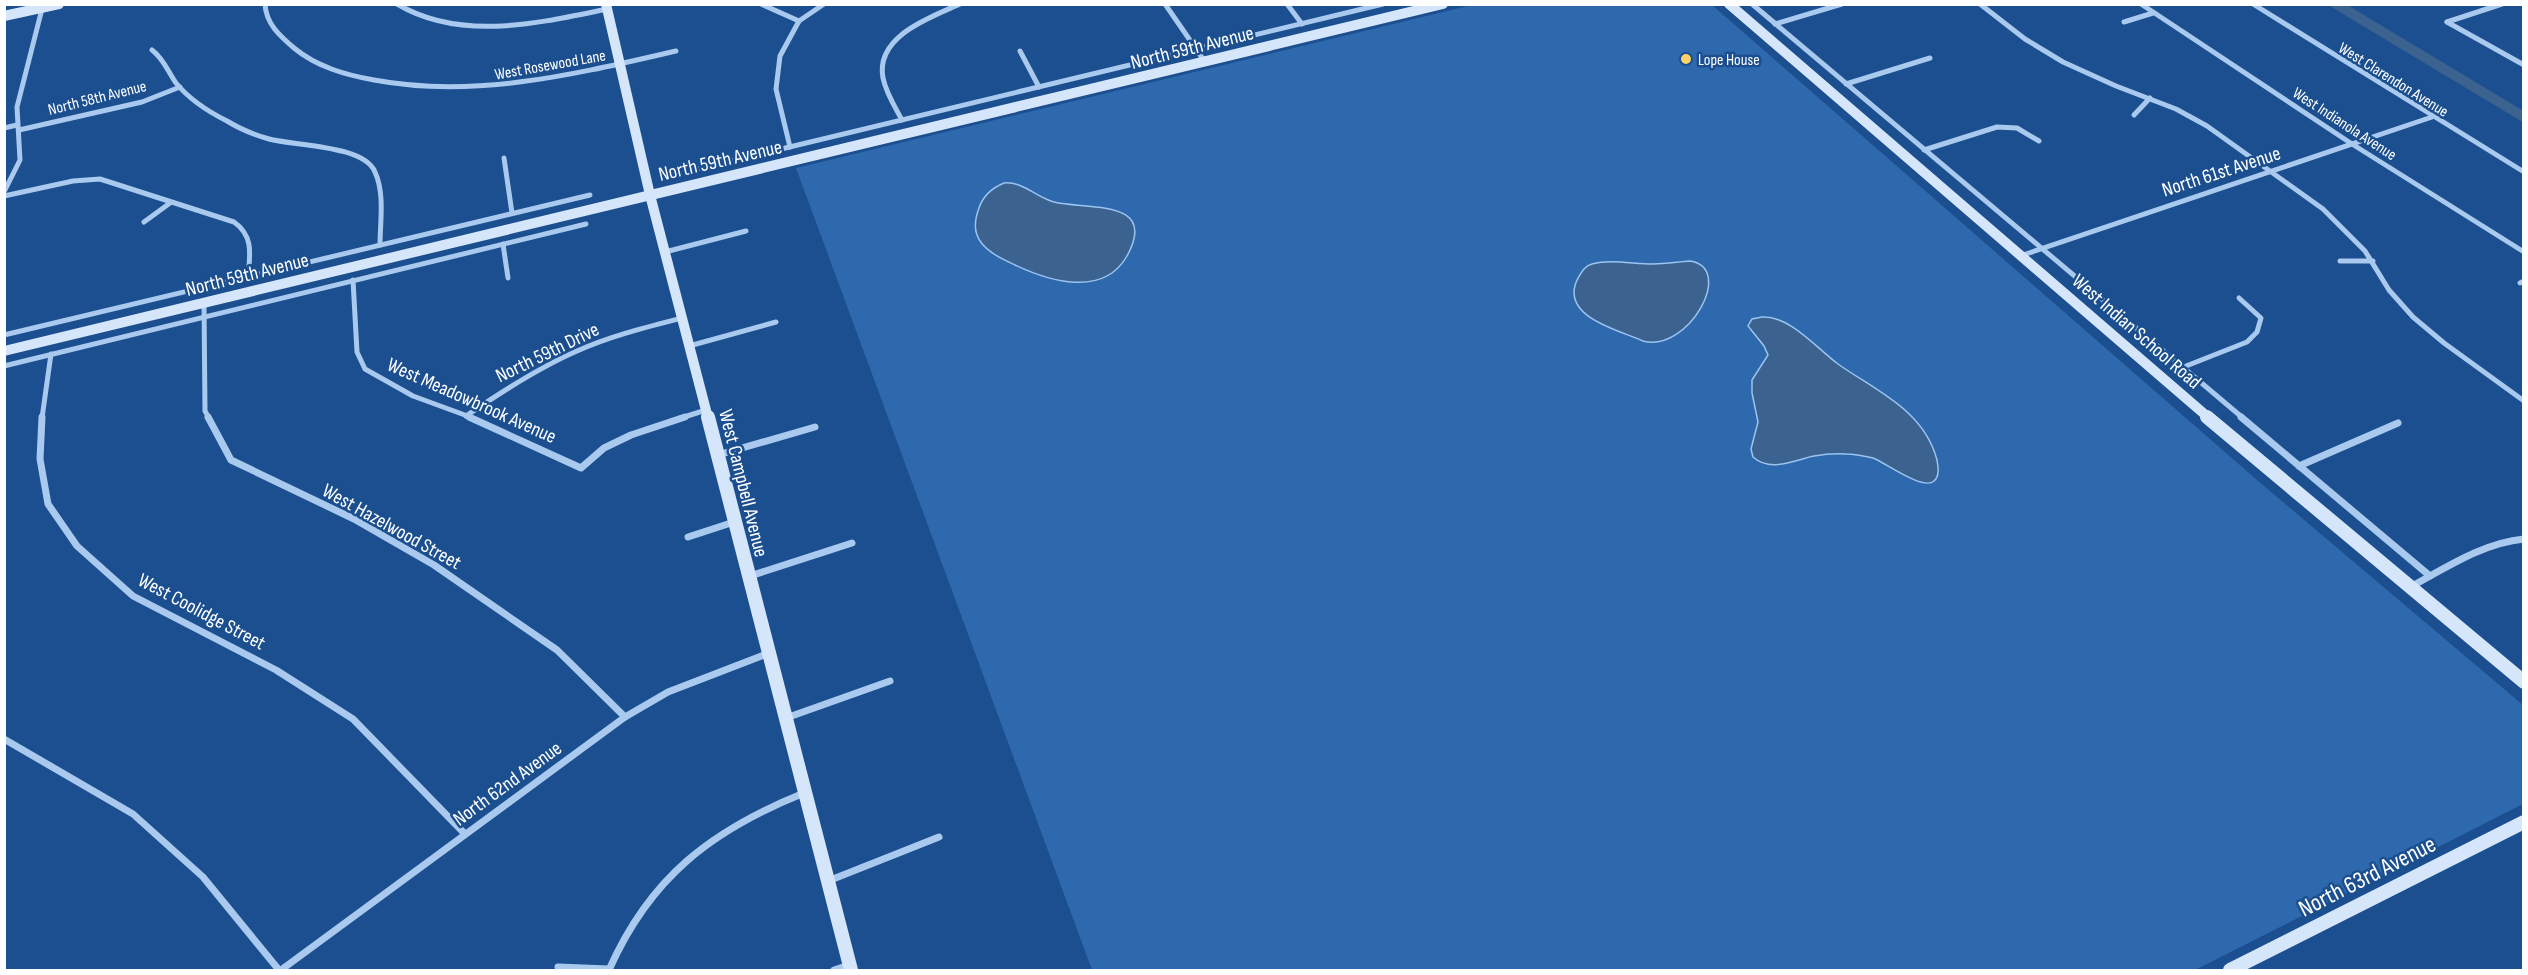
<svg xmlns="http://www.w3.org/2000/svg" width="2528" height="975" viewBox="0 0 2528 975" font-family="'Sofia Sans Condensed',sans-serif">
	<style>
		.green { fill: #2e69ad }
		.water { fill: #3c6290; stroke: #9cc4f0; stroke-width: 1.5 }
		.lines { fill: none; stroke-linecap: round; stroke-linejoin: round }
		.canal { stroke: #3c6290; stroke-width: 10 }
		.street-far1 { stroke: #a9c9ee; stroke-width: 5 }
		.street { stroke: #a9c9ee; stroke-width: 7 }
		.secondary-far1 { stroke: #d6e6fa; stroke-width: 10 }
		.secondary { stroke: #d6e6fa; stroke-width: 14 }
		.poi-dot { fill: #ffd166; stroke: #1b4f8f; stroke-width: 2 }
		.labels { text-anchor: middle; stroke-width: 5; stroke-linejoin: round; paint-order: stroke }
		.far-poi-label { font-size: 16px; fill: #fff; stroke: #1b4f8f; text-anchor: start }
		.far-street-label { font-size: 16px; fill: #fff; stroke: #1b4f8f }
		.street-label { font-size: 20px; fill: #fff; stroke: #1b4f8f }
		.near-street-label { font-size: 24px; fill: #fff; stroke: #1b4f8f }
	</style>
	<rect width="100%" height="100%" fill="#1b4f8f"/>
	<path class="green" d="M1472,5H1712L2257,480L2523,705V804L2195,970H1092L796,168Z"/>
	<g class="water">
		<path d="M1004,183C1023,181 1037,198 1054,202C1086,210 1159,198 1127,256C1103,298 1049,281 1015,265C1002,259 982,250 977,235C974,227 976,216 979,208C983,196 992,188 1004,183Z"/>
		<path d="M1690,261C1736,268 1688,353 1643,341C1619,330 1560,317 1577,280C1581,273 1584,266 1592,264C1611,259 1633,264 1653,264C1665,264 1677,262 1690,261Z"/>
		<path d="M1762,317C1791,316 1816,348 1838,364C1876,391 1924,410 1937,460C1938,466 1940,476 1934,481C1923,491 1886,463 1873,458C1864,456 1855,454 1846,454C1835,453 1825,454 1814,456C1794,460 1771,473 1753,457L1751,449L1758,422L1752,393V380L1768,355L1764,346L1748,326L1752,319Z"/>
	</g>
	<g class="lines">
		<path class="canal" d="M2336,4L2524,117"/>
		<g class="street-far1">
			<path d="M265,4C266,24 280,36 294,48C317,67 346,75 374,80C476,99 576,74 676,51"/>
			<path d="M397,4C461,42 539,23 607,9"/>
			<path d="M761,4L799,21"/>
			<path d="M1165,4L1205,62"/>
			<path d="M1287,4L1302,24"/>
			<path d="M1752,4L2243,418"/>
			<path d="M1980,4L2025,39L2063,62L2116,86L2176,109L2207,126L2323,209L2365,251L2389,290L2413,317L2444,343L2524,401"/>
			<path d="M2141,4L2352,144L2524,252"/>
			<path d="M2253,4L2524,172"/>
			<path d="M2124,22L2153,13"/>
			<path d="M2447,22L2524,65"/>
			<path d="M2447,22L2502,4"/>
			<path d="M1775,24L1842,4"/>
			<path d="M152,50C164,59 168,72 176,83C189,99 209,112 227,121C240,129 255,135 269,139C295,146 364,145 375,172C385,194 380,222 380,245"/>
			<path d="M1020,51L1039,87"/>
			<path d="M1846,84L1930,58"/>
			<path d="M2134,115L2150,98"/>
			<path d="M902,120C895,107 886,93 883,78C875,36 931,17 960,4"/>
			<path d="M4,128L17,125"/>
			<path d="M19,130L142,102L180,87"/>
			<path d="M790,147L776,89L780,56L799,21L824,4"/>
			<path d="M1924,150L1997,127L2017,128L2039,141"/>
			<path d="M504,158L512,213"/>
			<path d="M690,171L1383,4"/>
			<path d="M4,192L20,160L17,107L43,5"/>
			<path d="M4,196L73,181L100,179L234,222C254,236 250,255 248,277"/>
			<path d="M144,222L170,203"/>
			<path d="M503,244L508,278"/>
			<path d="M665,252L746,231"/>
			<path d="M2020,256L2432,117"/>
			<path d="M2340,261H2373"/>
			<path d="M353,280L357,352L365,369L413,396L473,418"/>
			<path d="M2520,283L2524,281"/>
			<path d="M204,303L205,411L209,418"/>
			<path d="M4,335L590,195"/>
			<path d="M689,346L776,322"/>
			<path d="M4,366L586,224"/>
			<path d="M2181,368L2247,342L2257,332L2261,318L2239,298"/>
			<path d="M466,416C501,392 538,368 577,351C610,336 647,327 682,318"/>
			<path d="M42,418L51,354"/>
			<path d="M681,418L706,410"/>
		</g>
		<g class="street">
			<path d="M42,417L40,459L48,504L77,546L133,596L276,670L353,719L465,834"/>
			<path d="M208,417L231,460L354,519L434,565L557,650L625,717"/>
			<path d="M469,417L581,468L604,448L631,435L685,417"/>
			<path d="M2241,417L2430,576"/>
			<path d="M718,455L815,427"/>
			<path d="M2299,466L2398,423"/>
			<path d="M688,537L734,522"/>
			<path d="M750,576L852,543"/>
			<path d="M2412,586C2447,567 2483,543 2524,539"/>
			<path d="M786,718L890,681"/>
			<path d="M4,739L133,814L203,877L279,970"/>
			<path d="M828,881L939,837"/>
			<path d="M558,967L609,969"/>
			<path d="M281,970L625,717L668,692L769,653"/>
			<path d="M609,970C650,877 712,830 804,793"/>
			<path d="M834,970L849,965"/>
		</g>
		<g class="secondary-far1">
			<path d="M606,4L650,195L708,418"/>
			<path d="M1729,4L2209,418"/>
			<path d="M4,16L59,4"/>
			<path d="M4,351L1443,4"/>
		</g>
		<g class="secondary">
			<path d="M708,417L851,970"/>
			<path d="M2207,417L2524,682"/>
			<path d="M2230,970L2524,822"/>
		</g>
	</g>
	<circle class="poi-dot" cx="1686" cy="59" r="6"/>
	<g class="labels">
		<g class="far-poi-label">
			<text x="1698" y="65">Lope House</text>
		</g>
		<g class="far-street-label">
			<text transform="translate(550 64) rotate(-10)" y="6">West Rosewood Lane</text>
			<text transform="translate(2394 79) rotate(32)" y="6">West Clarendon Avenue</text>
			<text transform="translate(97 97) rotate(-14)" y="6">North 58th Avenue</text>
			<text transform="translate(2345 123) rotate(33)" y="6">West Indianola Avenue</text>
		</g>
		<g class="street-label">
			<text transform="translate(1192 47) rotate(-14)" y="7">North 59th Avenue</text>
			<text transform="translate(720 160) rotate(-13)" y="7">North 59th Avenue</text>
			<text transform="translate(2221 171) rotate(-18)" y="7">North 61st Avenue</text>
			<text transform="translate(247 274) rotate(-14)" y="7">North 59th Avenue</text>
			<text transform="translate(2137 331) rotate(41)" y="7">West Indian School Road</text>
			<text transform="translate(547 352) rotate(-26)" y="7">North 59th Drive</text>
			<text transform="translate(472 400) rotate(24)" y="7">West Meadowbrook Avenue</text>
			<text transform="translate(744 483) rotate(76)" y="7">West Campbell Avenue</text>
			<text transform="translate(392 526) rotate(29)" y="7">West Hazelwood Street</text>
			<text transform="translate(202 611) rotate(28)" y="7">West Coolidge Street</text>
			<text transform="translate(507 783) rotate(-36)" y="7">North 62nd Avenue</text>
		</g>
		<g class="near-street-label">
			<text transform="translate(2367 876) rotate(-27)" y="8">North 63rd Avenue</text>
		</g>
	</g>
	<rect width="2528" height="975" fill="none" stroke="#ffffff" stroke-width="12"/>
</svg>
